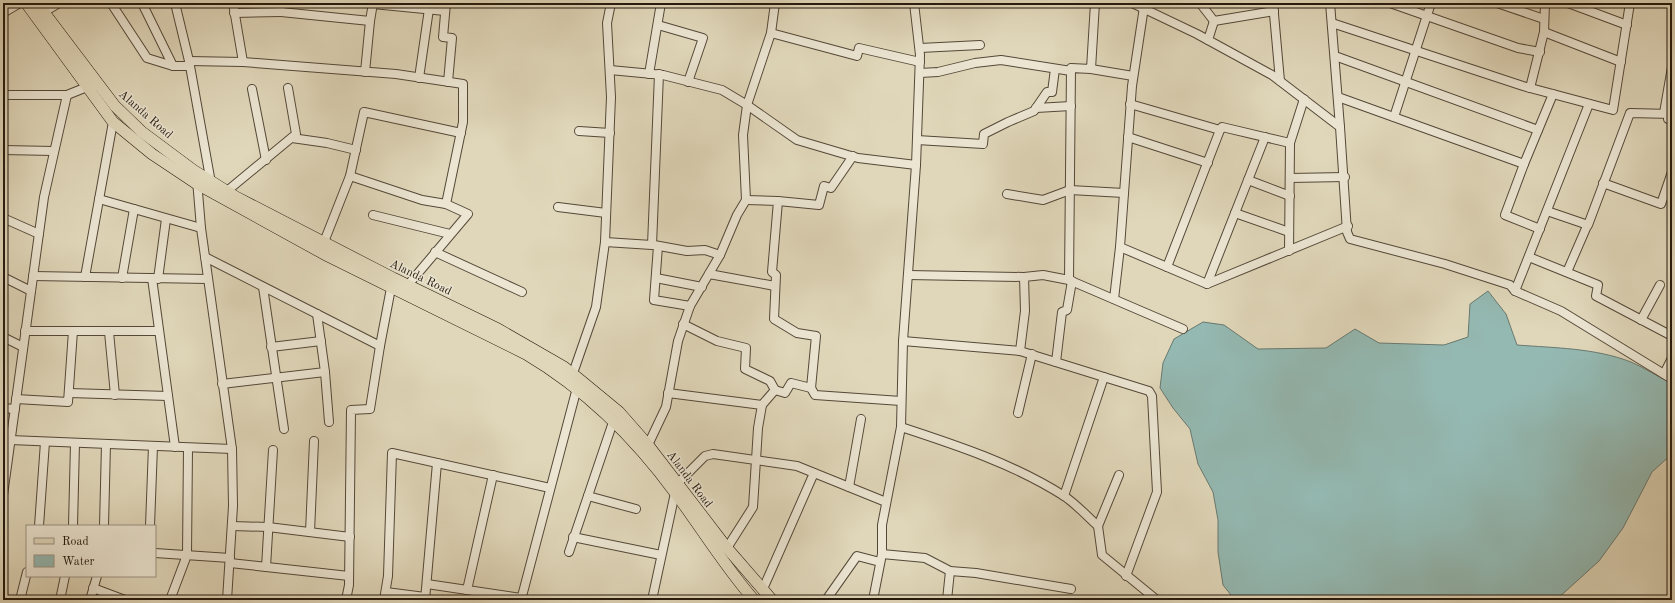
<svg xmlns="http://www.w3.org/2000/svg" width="1675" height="603" viewBox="0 0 1675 603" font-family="'Old Standard TT',serif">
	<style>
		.water { fill: #94b9b2; stroke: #687970 }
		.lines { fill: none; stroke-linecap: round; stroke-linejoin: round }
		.minor-casing { stroke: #544838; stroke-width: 10 }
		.major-casing { stroke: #25190d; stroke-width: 12 }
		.minor { stroke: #ebe5d2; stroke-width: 8 }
		.major { stroke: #e0d7ba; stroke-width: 11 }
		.labels { text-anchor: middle; stroke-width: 3; stroke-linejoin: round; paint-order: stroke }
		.street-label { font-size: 12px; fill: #25190d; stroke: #ebe5d2 }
	</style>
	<rect width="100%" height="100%" fill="#e0d7ba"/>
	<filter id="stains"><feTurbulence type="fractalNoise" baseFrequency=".005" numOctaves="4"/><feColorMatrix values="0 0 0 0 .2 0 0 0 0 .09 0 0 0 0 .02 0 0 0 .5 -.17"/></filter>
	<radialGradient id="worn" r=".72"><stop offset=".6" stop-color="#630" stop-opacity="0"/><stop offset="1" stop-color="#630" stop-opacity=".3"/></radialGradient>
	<path class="water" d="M1488,291L1506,314L1517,345C1555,348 1595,348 1631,362C1645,368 1658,377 1672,383V454L1652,472L1623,528L1599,561L1556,600H1235L1223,585L1218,552V520L1213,492L1198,464L1190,429L1173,408L1160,388L1163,363L1174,339L1203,322L1224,325L1258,349L1326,348L1355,329L1379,343L1444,345L1468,337L1470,304Z"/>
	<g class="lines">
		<g class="minor-casing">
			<g id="minor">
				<path d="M111,3L147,58L173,66"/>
				<path d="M142,3L173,66H190L211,183"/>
				<path d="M175,3L190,65"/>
				<path d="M280,3L281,12L370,21L373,3"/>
				<path d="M446,3L443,37L452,38L448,82"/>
				<path d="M1095,3L1091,69L1071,68L1069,280L1183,329"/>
				<path d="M1132,3L1197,34L1272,75L1340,127L1347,232L1350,239L1445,264L1510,285L1515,291L1561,311L1672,379"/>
				<path d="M1200,3L1214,21L1274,11"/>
				<path d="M1273,3L1280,81"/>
				<path d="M1330,3L1340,127"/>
				<path d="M1390,3L1518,48L1540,52"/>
				<path d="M1497,3L1544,19"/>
				<path d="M1568,3L1627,25"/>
				<path d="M373,4L445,11"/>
				<path d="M1144,7L1132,86L1120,247L1207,284L1348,226"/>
				<path d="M44,12L59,3"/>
				<path d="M3,13L20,3"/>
				<path d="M234,13L281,12"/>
				<path d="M1332,23L1523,86L1613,110L1630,3"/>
				<path d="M658,25L703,38L688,82"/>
				<path d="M1544,32L1621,62"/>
				<path d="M771,33L857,56L859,48L920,62"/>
				<path d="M1208,40L1214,21"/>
				<path d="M920,48L980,45"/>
				<path d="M1335,56L1538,130"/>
				<path d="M189,61L243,62L233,3"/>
				<path d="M243,62L396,74L463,84V122L446,204L468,214L408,285"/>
				<path d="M1091,69L1133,76"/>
				<path d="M610,70L663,75L722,90L747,105L797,140L858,158L916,165"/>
				<path d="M365,72L370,21"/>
				<path d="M920,73L938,72L975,63L1001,60L1071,71"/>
				<path d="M649,74L661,3"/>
				<path d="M419,78L429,9"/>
				<path d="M1530,88L1544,32L1545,3"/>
				<path d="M252,89L266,160"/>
				<path d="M3,95H67L87,87H92"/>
				<path d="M1338,97L1524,164L1553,94"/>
				<path d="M1130,104L1220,130L1167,267"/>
				<path d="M1036,108L1071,106"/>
				<path d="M1664,113L1672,67"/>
				<path d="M1669,114L1668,119L1672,121"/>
				<path d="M1394,117L1431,3"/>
				<path d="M1220,130L1222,127L1290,143L1304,99"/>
				<path d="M579,131L610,133"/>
				<path d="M1128,137L1208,163"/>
				<path d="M292,138L327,143L356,150"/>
				<path d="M917,140L983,144L984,134L1008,122L1034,111L1047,92H1052L1055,69"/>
				<path d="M3,150L54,151"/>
				<path d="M1524,164L1505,215L1540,229"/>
				<path d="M350,176L422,200L446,204"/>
				<path d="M1290,178L1345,177"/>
				<path d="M197,180L201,228L232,449L233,506L227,600"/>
				<path d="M1248,180L1290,196"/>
				<path d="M1603,183L1661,204L1672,172"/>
				<path d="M227,191L296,134L288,88"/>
				<path d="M1007,194L1043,200L1070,190L1124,193"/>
				<path d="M99,199L201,228"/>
				<path d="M746,200L778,201L772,272L776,275L774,319L797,333L816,336L811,388L791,383L785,393L775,390"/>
				<path d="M778,201L819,205L824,186L831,188L853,156"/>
				<path d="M558,207L606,213"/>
				<path d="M1547,211L1588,225L1630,113L1672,114"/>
				<path d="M1235,213L1289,232"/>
				<path d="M373,215L450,234"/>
				<path d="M3,218L39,234"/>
				<path d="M324,242L350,176L364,112L461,133"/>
				<path d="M605,242L652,245L659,74"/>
				<path d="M654,245L687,251L705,250L720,255"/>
				<path d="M658,246L654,300L690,306"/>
				<path d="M1289,251L1290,143"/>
				<path d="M435,252L522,292"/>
				<path d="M205,257L380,346L391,288"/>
				<path d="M1529,257L1598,285L1596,296L1672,336"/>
				<path d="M1567,272L1587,226"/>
				<path d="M709,274L775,286"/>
				<path d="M908,275L1024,277"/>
				<path d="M33,276L208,279"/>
				<path d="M3,277L31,291"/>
				<path d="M85,277L113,122"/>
				<path d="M122,278L134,209"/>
				<path d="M152,278L175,447"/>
				<path d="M656,278L702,287"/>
				<path d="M158,279L166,219"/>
				<path d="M1207,284L1265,137"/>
				<path d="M263,287L284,429"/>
				<path d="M1515,291L1589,104"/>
				<path d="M1114,299L1120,247"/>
				<path d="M1641,320L1660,285"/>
				<path d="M683,324L717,341L746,348L745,369L770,381L775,390L762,405L758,428L753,507L727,548"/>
				<path d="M25,331H159"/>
				<path d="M109,332L115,395"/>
				<path d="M3,337L23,347"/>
				<path d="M903,341L1020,351L1149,391L1152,396L1157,492L1126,576"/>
				<path d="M271,347L321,341"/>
				<path d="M1020,351L1025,311L1024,277L1043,275L1069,280"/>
				<path d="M1056,362L1062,312L1067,310L1072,281"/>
				<path d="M325,372L329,422"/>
				<path d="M1664,374L1672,358"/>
				<path d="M571,379L596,307L605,242L611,97L607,23L611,3"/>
				<path d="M222,384L325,372L317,314"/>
				<path d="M811,388L815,395L901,401"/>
				<path d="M69,393L168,396"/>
				<path d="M668,393L762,405"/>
				<path d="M16,399L68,402L73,331"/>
				<path d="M3,408L15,409"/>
				<path d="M1018,413L1032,354"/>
				<path d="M901,427C956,445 1014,464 1064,496C1076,504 1087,516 1098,526L1102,555L1157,600"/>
				<path d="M10,440L232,449"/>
				<path d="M648,445L666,407L678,341L690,306L720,255L737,215L746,200L743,135L747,105L771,33L775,3"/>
				<path d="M677,484L705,456L713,454L797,466L886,502"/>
				<path d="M849,487L861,419"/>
				<path d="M3,495L44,197L67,95"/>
				<path d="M588,496L636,509"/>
				<path d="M1064,496L1104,377"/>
				<path d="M39,526L45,442"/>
				<path d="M73,526L75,443"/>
				<path d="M104,526L106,444"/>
				<path d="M150,526L153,446"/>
				<path d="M232,526L268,527L350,537"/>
				<path d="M1098,526L1119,475"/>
				<path d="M310,532L314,441"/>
				<path d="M573,537L661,555"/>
				<path d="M569,552L613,422"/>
				<path d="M155,553L230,558"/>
				<path d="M882,554L925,558L950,571L976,573L1071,589"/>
				<path d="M230,563L349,576"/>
				<path d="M266,567L273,450"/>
				<path d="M427,584L521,598"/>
				<path d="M93,588L125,600"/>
				<path d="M763,589L814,473"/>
				<path d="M467,590L493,475"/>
				<path d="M386,592L425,597"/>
				<path d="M20,600L27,572"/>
				<path d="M60,600L65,576"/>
				<path d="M90,600L97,576"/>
				<path d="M170,600L187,555L188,448"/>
				<path d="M346,600L349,585L351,410L370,409L380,346"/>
				<path d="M384,600L388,576L392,453L550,488"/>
				<path d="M425,600L437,463"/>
				<path d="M521,600L578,384"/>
				<path d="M652,600L675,493"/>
				<path d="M826,600L857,556L880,562"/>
				<path d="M873,600L882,554V525L901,427L903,341L916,165L920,55L914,3"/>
				<path d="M947,600L950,571"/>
			</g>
		</g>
		<g class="major-casing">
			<g id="major">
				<path d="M26,3L113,122L152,154L197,184L324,254L526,354C585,389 636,439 676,494C702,529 725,567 754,600"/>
				<path d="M37,3L115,106L142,132L193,170L236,197L393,278L498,329L564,367L579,379L619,412L648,445L727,548L772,600"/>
			</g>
		</g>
		<use href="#minor" class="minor"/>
		<use href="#major" class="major"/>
	</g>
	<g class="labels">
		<g class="street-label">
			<text transform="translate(146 114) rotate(41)" y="4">Alanda Road</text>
			<text transform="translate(421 277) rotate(26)" y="4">Alanda Road</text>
			<text transform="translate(690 479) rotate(53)" y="4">Alanda Road</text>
		</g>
	</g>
	<rect width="1675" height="603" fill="none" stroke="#e0d7ba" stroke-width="16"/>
	<rect x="4" y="4" width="1667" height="595" fill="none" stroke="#25190d" stroke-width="2"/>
	<rect x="8" y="8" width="1659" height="587" fill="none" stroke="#25190d"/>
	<rect x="26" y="525" width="130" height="52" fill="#ebe5d2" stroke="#9c9383"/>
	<rect x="34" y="538" width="20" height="6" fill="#e0d7ba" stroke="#9c9383"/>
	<text x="62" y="545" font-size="12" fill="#25190d">Road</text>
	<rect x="34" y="555" width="20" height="12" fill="#94b9b2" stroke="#9c9383"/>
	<text x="62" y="565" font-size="12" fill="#25190d">Water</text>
	<rect width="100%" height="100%" filter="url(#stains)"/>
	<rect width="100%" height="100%" fill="url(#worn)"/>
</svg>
